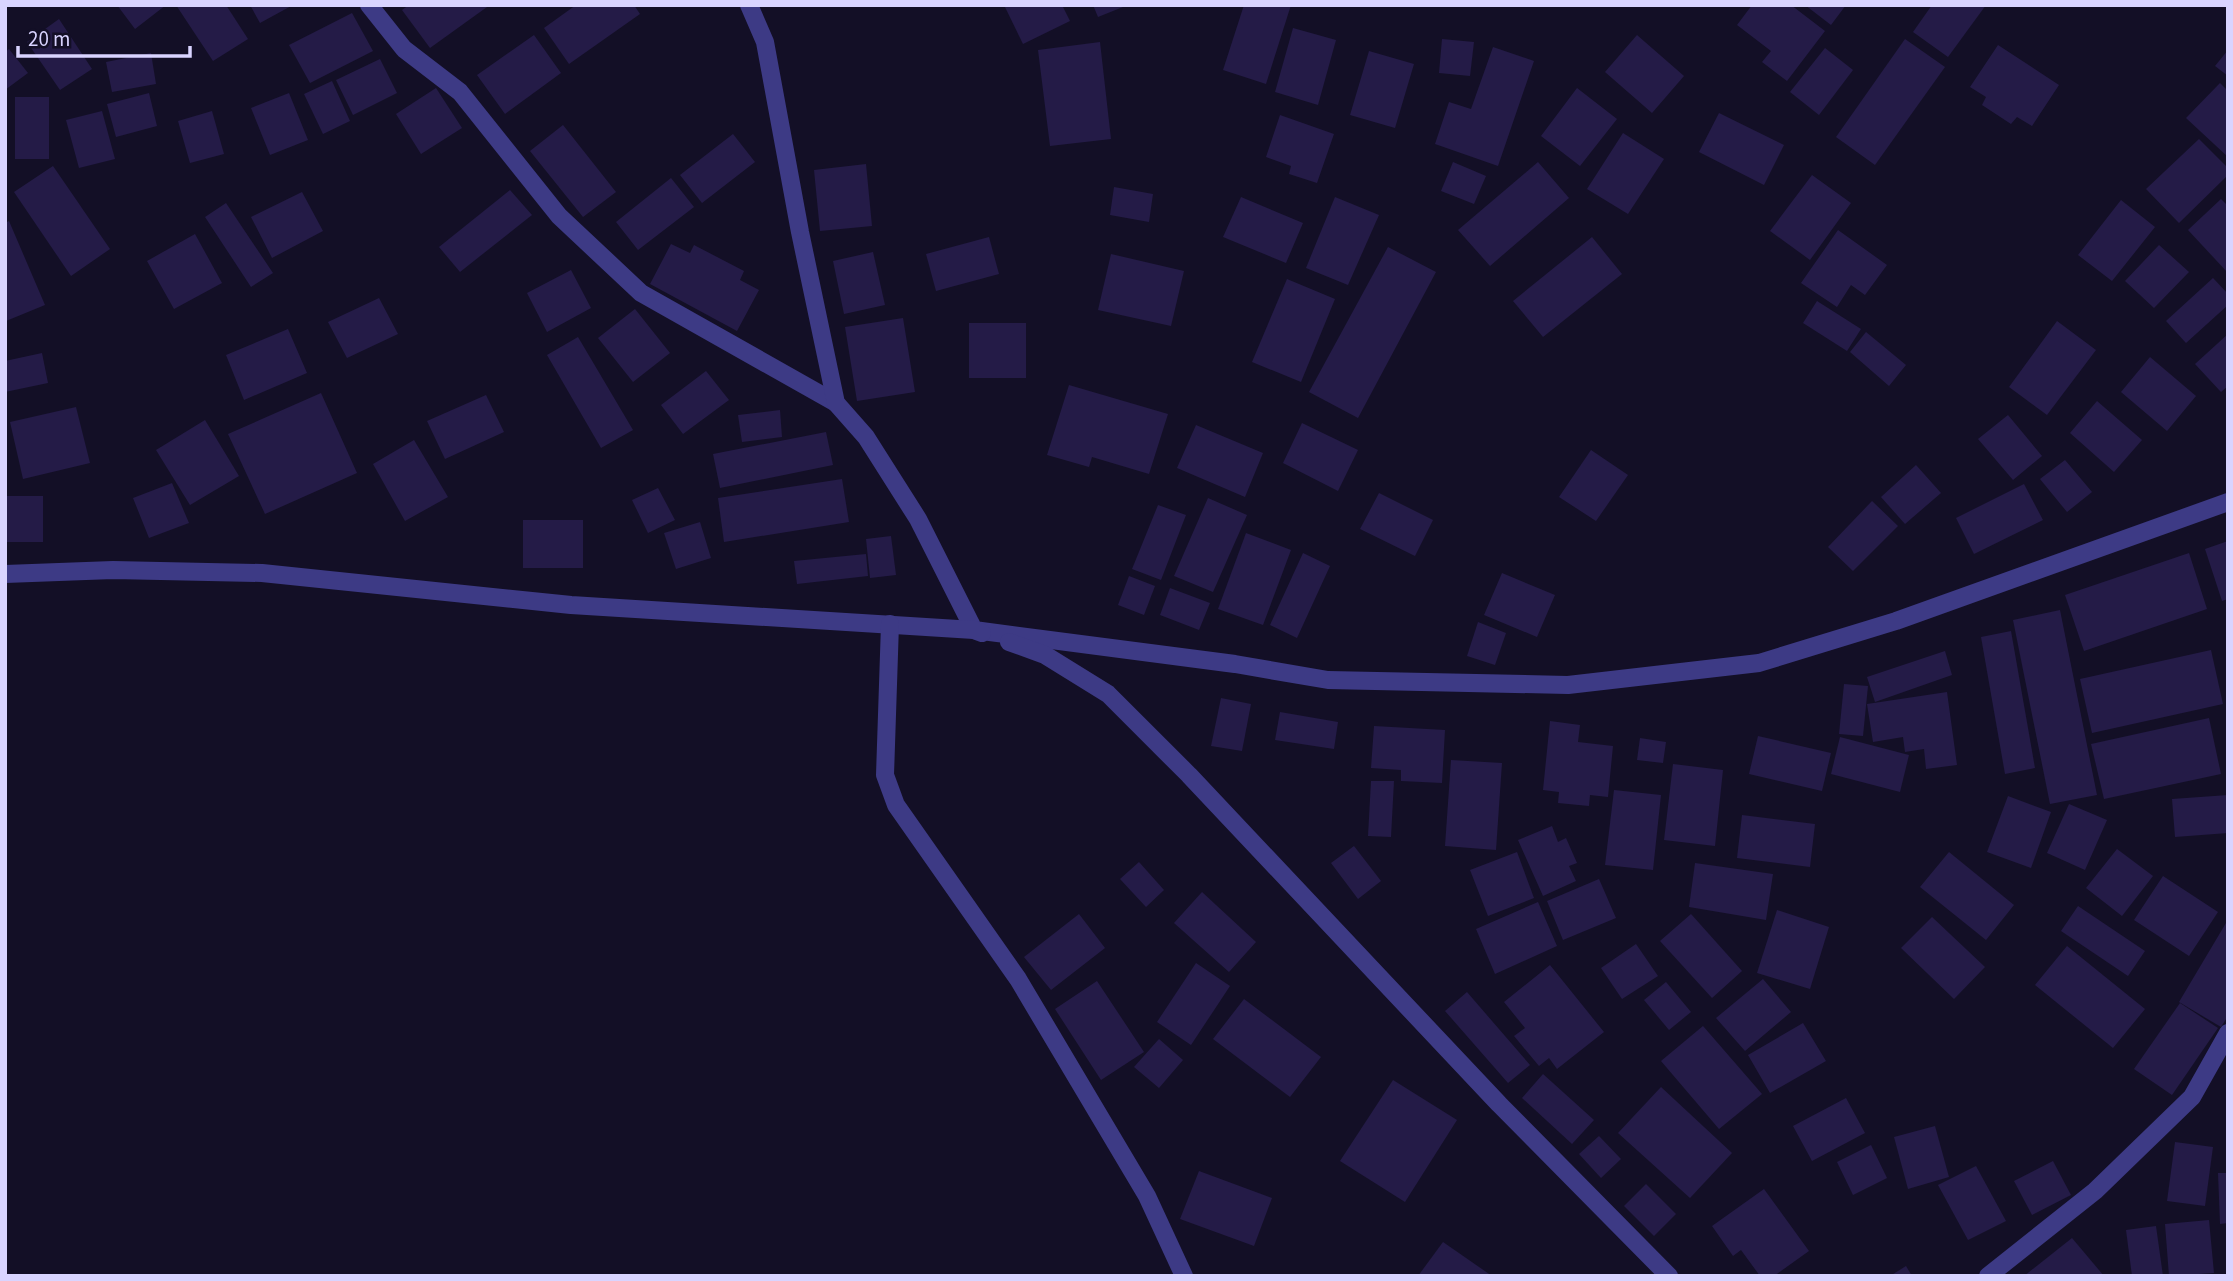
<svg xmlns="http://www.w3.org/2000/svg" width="2233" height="1281" viewBox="0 0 2233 1281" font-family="'Source Sans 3',sans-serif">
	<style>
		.building { fill: #241b47 }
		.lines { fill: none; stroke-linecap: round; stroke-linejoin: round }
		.minor { stroke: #3d3a85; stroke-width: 18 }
	</style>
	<rect width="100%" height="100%" fill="#130f26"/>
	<g class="building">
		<path d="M117,5H166L135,29Z"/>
		<path d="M176,5H226L248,39L213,61Z"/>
		<path d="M250,5H293L260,23Z"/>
		<path d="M409,5H486L487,7L430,48L402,10Z"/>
		<path d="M576,5H634L640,14L569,64L544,28Z"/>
		<path d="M1004,5H1062L1070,21L1023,44Z"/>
		<path d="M1093,5H1128L1098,17Z"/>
		<path d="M1244,5H1291L1266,84L1223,70Z"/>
		<path d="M1752,5H1791L1825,31L1787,81L1762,62L1771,51L1737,25Z"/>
		<path d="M1805,5H1846L1831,25Z"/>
		<path d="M1932,5H1986L1948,57L1913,32Z"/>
		<path d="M352,13L373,51L310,83L289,45Z"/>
		<path d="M59,19L92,69L60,90L27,42Z"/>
		<path d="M1293,28L1336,40L1318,105L1275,92Z"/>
		<path d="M534,35L561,73L505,114L477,75Z"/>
		<path d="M1637,35L1684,76L1652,113L1605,72Z"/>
		<path d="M1442,39L1474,42L1470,76L1439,73Z"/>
		<path d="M1905,39L1945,67L1875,165L1836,137Z"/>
		<path d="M1100,42L1111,139L1050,146L1038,50Z"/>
		<path d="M1998,45L2059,85L2032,126L2017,117L2011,124L1982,105L1986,97L1970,87Z"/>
		<path d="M1493,47L1534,61L1498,166L1435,144L1449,102L1471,109Z"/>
		<path d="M1825,48L1853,70L1819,115L1790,92Z"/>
		<path d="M9,49L28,73L5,90V52Z"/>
		<path d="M2228,50V76L2215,66Z"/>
		<path d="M1369,51L1414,64L1395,128L1350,115Z"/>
		<path d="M151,53L156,84L112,92L106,62Z"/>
		<path d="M380,59L397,93L353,115L336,80Z"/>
		<path d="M332,81L350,121L323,134L304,94Z"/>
		<path d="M2220,83L2228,91V157L2186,118Z"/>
		<path d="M436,88L462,128L421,154L396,114Z"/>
		<path d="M1577,88L1617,119L1580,166L1541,136Z"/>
		<path d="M149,93L157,126L116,137L107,104Z"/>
		<path d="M289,93L308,140L270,155L251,108Z"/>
		<rect x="15" y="97" width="34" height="62"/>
		<path d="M102,111L115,159L79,168L66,120Z"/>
		<path d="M212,111L224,154L190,163L178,121Z"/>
		<path d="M1719,113L1784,145L1764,185L1699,152Z"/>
		<path d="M1280,115L1334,134L1317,183L1289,174L1291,166L1266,157Z"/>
		<path d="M563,125L616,192L583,217L530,151Z"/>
		<path d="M1623,133L1664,159L1628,214L1587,189Z"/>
		<path d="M733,134L755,162L702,203L680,175Z"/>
		<path d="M2199,139L2228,168V175L2179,223L2146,189Z"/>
		<path d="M1453,162L1486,176L1474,204L1441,191Z"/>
		<path d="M1538,162L1569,198L1490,266L1458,230Z"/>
		<path d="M866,164L872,226L820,231L814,170Z"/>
		<path d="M53,166L110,249L71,276L14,192Z"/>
		<path d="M1812,175L1851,203L1810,260L1770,231Z"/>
		<path d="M671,178L694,207L638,250L616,222Z"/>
		<path d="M1114,187L1153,194L1149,222L1110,215Z"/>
		<path d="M510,190L532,215L460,272L439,247Z"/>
		<path d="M302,192L323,231L272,258L251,217Z"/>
		<path d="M1241,197L1303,223L1286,263L1223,237Z"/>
		<path d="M1335,197L1379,215L1348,285L1306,268Z"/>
		<path d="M2221,199L2228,206V273L2188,230Z"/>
		<path d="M2121,200L2155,227L2112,281L2078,255Z"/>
		<path d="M226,203L273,273L251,287L205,217Z"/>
		<path d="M9,221L45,305L6,321L5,223Z"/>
		<path d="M1838,230L1887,265L1865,295L1851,285L1837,307L1801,283Z"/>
		<path d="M195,234L222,283L174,309L147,261Z"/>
		<path d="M989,237L999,274L936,291L926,254Z"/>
		<path d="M1592,237L1622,274L1543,337L1513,301Z"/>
		<path d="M671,244L690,253L694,245L744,271L740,280L759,290L737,331L650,284Z"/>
		<path d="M2159,245L2189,272L2154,308L2125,281Z"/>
		<path d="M1388,247L1436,272L1358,418L1309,392Z"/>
		<path d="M873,252L885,305L844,314L833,261Z"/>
		<path d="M1111,254L1184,271L1171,326L1098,310Z"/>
		<path d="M571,270L591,308L547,332L527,293Z"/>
		<path d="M2213,278L2228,294V305L2186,343L2166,321Z"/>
		<path d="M1287,279L1335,299L1301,382L1252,362Z"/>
		<path d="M379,298L398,334L347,358L328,322Z"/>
		<path d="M1817,301L1861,329L1847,351L1803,323Z"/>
		<path d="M635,309L670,353L633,382L598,338Z"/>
		<path d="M903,318L915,392L857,401L845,327Z"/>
		<path d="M2057,321L2096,350L2047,415L2009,387Z"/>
		<rect x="969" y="323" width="57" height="55"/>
		<path d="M288,329L307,373L244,400L226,355Z"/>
		<path d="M1866,332L1906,365L1889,386L1850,352Z"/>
		<path d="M2228,334V386L2221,392L2195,364Z"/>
		<path d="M578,337L633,430L601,448L547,355Z"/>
		<path d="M42,353L48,383L5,392V361Z"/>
		<path d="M2150,357L2196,396L2167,431L2121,392Z"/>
		<path d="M706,371L729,400L683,434L661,405Z"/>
		<path d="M1069,385L1168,414L1149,474L1092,457L1089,467L1047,455Z"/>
		<path d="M321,393L357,473L265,514L228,434Z"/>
		<path d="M486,395L504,432L445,459L427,421Z"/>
		<path d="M2097,401L2142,440L2114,472L2070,433Z"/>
		<path d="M76,407L90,463L23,479L10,422Z"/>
		<path d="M780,410L782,437L742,442L738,415Z"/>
		<path d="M2008,415L2042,456L2013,480L1978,439Z"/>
		<path d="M205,420L239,476L190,505L156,450Z"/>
		<path d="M1302,423L1358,450L1338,491L1283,463Z"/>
		<path d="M1196,425L1263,453L1245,497L1177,468Z"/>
		<path d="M826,432L833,465L720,488L713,454Z"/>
		<path d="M414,440L448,497L405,521L373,464Z"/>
		<path d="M1591,450L1628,475L1596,521L1559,497Z"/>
		<path d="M2065,460L2092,492L2067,512L2040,479Z"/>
		<path d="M1916,465L1941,493L1905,524L1881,497Z"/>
		<path d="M842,479L849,522L724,542L718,498Z"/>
		<path d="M172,483L189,523L149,538L133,498Z"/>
		<path d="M2024,484L2043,520L1974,554L1956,518Z"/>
		<path d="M658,488L675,520L648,533L632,500Z"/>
		<path d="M1379,493L1433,520L1415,556L1360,529Z"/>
		<rect x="5" y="496" width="38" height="46"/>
		<path d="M1208,498L1247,515L1213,592L1174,576Z"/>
		<path d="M1872,501L1898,526L1853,571L1828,547Z"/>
		<path d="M1158,505L1186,515L1161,580L1132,569Z"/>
		<rect x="523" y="520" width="60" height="48"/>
		<path d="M700,522L711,558L676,569L664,533Z"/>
		<path d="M1246,533L1291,550L1263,625L1218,609Z"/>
		<path d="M891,536L896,575L870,578L866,539Z"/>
		<path d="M2228,541V599L2222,601L2205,549Z"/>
		<path d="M1303,553L1330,566L1297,638L1270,625Z"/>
		<path d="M2189,553L2207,609L2084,651L2065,595Z"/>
		<path d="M866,554L868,576L797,584L794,561Z"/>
		<path d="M1502,573L1555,595L1537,637L1484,615Z"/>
		<path d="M1129,576L1155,586L1144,615L1118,605Z"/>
		<path d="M1170,588L1210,603L1199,630L1160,615Z"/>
		<path d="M2060,610L2097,795L2050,804L2013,620Z"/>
		<path d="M1478,622L1506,633L1495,665L1467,656Z"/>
		<path d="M2011,631L2035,768L2005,774L1981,637Z"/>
		<path d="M2211,650L2223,704L2092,733L2080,679Z"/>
		<path d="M1945,651L1952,675L1875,702L1867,677Z"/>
		<path d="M1844,684L1868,686L1863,736L1839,734Z"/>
		<path d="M1947,692L1957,765L1926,769L1924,749L1905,752L1903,737L1873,742L1867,704Z"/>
		<path d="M1221,698L1251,704L1242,751L1211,746Z"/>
		<path d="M1280,712L1338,722L1334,749L1275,740Z"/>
		<path d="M2209,718L2221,774L2104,799L2091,744Z"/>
		<path d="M1550,721L1580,725L1578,742L1613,746L1608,797L1590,795L1589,806L1558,803L1559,792L1543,790Z"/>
		<path d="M1374,726L1445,730L1442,783L1401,781V770L1371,768Z"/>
		<path d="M1758,736L1831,753L1822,791L1749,774Z"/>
		<path d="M1840,737L1909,755L1900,792L1831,774Z"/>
		<path d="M1640,738L1666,742L1663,763L1637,760Z"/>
		<path d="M1451,760L1502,763L1496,850L1445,846Z"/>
		<path d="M1673,764L1723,770L1715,846L1664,840Z"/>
		<path d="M1371,781H1394L1391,837L1368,836Z"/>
		<path d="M1614,790L1661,795L1653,870L1605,865Z"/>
		<path d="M2228,795V833L2175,837L2172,799Z"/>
		<path d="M2008,796L2051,812L2031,868L1987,852Z"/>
		<path d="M2069,804L2107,820L2085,870L2047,853Z"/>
		<path d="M1742,815L1815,824L1810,867L1737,858Z"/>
		<path d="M1552,826L1558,842L1566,838L1577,863L1569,866L1576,881L1543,896L1518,840Z"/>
		<path d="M1354,846L1381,881L1358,899L1331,863Z"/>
		<path d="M2117,849L2153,876L2122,916L2086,888Z"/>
		<path d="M1517,852L1534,898L1488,916L1470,870Z"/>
		<path d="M1949,852L2014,905L1986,940L1920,887Z"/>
		<path d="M1139,862L1164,890L1146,907L1120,879Z"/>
		<path d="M1695,863L1773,874L1766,920L1689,907Z"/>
		<path d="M2163,876L2218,912L2189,956L2134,920Z"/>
		<path d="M1599,879L1616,918L1563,940L1547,901Z"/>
		<path d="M1202,892L1256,942L1229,972L1174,923Z"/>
		<path d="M1538,902L1557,946L1495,974L1476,929Z"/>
		<path d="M2078,906L2145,951L2128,976L2061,931Z"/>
		<path d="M1777,910L1829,927L1810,989L1757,973Z"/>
		<path d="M1079,914L1105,948L1051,990L1024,957Z"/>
		<path d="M1691,914L1742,971L1712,998L1660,941Z"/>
		<path d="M1932,917L1985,967L1954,999L1901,948Z"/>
		<path d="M2226,923L2228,1016L2221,1027L2179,1002Z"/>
		<path d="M1636,944L1658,976L1622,999L1601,968Z"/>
		<path d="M2067,946L2145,1009L2113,1048L2035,985Z"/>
		<path d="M1196,963L1230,986L1191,1045L1157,1022Z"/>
		<path d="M1550,965L1604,1032L1557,1069L1549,1058L1539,1066L1514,1036L1525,1028L1504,1002Z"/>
		<path d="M1763,979L1791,1012L1745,1051L1716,1018Z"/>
		<path d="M1097,981L1144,1052L1101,1080L1055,1009Z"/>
		<path d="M1666,982L1691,1012L1669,1030L1644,1000Z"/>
		<path d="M1467,992L1530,1065L1508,1083L1445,1011Z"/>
		<path d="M1244,999L1321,1057L1290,1097L1213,1039Z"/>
		<path d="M2180,1003L2218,1028L2172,1095L2134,1069Z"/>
		<path d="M1803,1023L1826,1061L1770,1093L1748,1055Z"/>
		<path d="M1703,1026L1762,1094L1719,1129L1661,1061Z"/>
		<path d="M1159,1039L1183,1060L1159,1088L1134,1067Z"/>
		<path d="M1543,1074L1594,1120L1572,1144L1522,1098Z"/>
		<path d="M1393,1080L1457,1120L1405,1202L1340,1161Z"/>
		<path d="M1661,1087L1732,1153L1690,1198L1618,1133Z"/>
		<path d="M1846,1098L1865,1133L1812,1161L1793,1126Z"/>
		<path d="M1935,1126L1949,1177L1908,1189L1894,1137Z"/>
		<path d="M1599,1136L1621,1159L1601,1178L1579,1154Z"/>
		<path d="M2175,1142L2213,1147L2205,1206L2167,1201Z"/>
		<path d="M1871,1145L1887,1178L1853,1195L1837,1162Z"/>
		<path d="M2053,1161L2071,1195L2032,1215L2014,1181Z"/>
		<path d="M1976,1166L2006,1221L1968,1240L1938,1185Z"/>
		<path d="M1199,1171L1272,1198L1254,1246L1180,1219Z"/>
		<path d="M2218,1173H2228V1223L2220,1224Z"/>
		<path d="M1646,1184L1676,1214L1654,1236L1624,1206Z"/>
		<path d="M1764,1189L1809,1251L1774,1276H1760L1741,1250L1733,1256L1712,1226Z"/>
		<path d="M2209,1220L2214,1273L2169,1276L2165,1224Z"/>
		<path d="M2156,1226L2163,1276H2132L2126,1230Z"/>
		<path d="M2072,1238L2104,1276H2024Z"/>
		<path d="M1443,1242L1492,1276H1418Z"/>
		<path d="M1906,1266L1912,1276H1890Z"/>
	</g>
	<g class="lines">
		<g class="minor">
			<path d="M369,5L404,49L460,92L559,216L641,293L836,403"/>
			<path d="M749,5L765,42L800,232L836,403L866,437L918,519L974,630L1235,664L1328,680L1568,685L1759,663L1896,621L2228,502"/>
			<path d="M5,574L113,570L262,573L571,605L974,630L982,633"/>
			<path d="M890,624L885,775L896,805L1018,979L1147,1196L1184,1276"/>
			<path d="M1009,642L1045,655L1108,694L1189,775L1499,1104L1669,1276"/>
			<path d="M1988,1276L2095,1191L2192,1097L2228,1033"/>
		</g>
	</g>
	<rect width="2233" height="1281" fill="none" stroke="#d9d4ff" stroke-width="14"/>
	<path d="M18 46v10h172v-10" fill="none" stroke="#d9d4ff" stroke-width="3.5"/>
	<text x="28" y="46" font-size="21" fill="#d9d4ff" stroke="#130f26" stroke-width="5" paint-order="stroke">20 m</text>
</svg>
